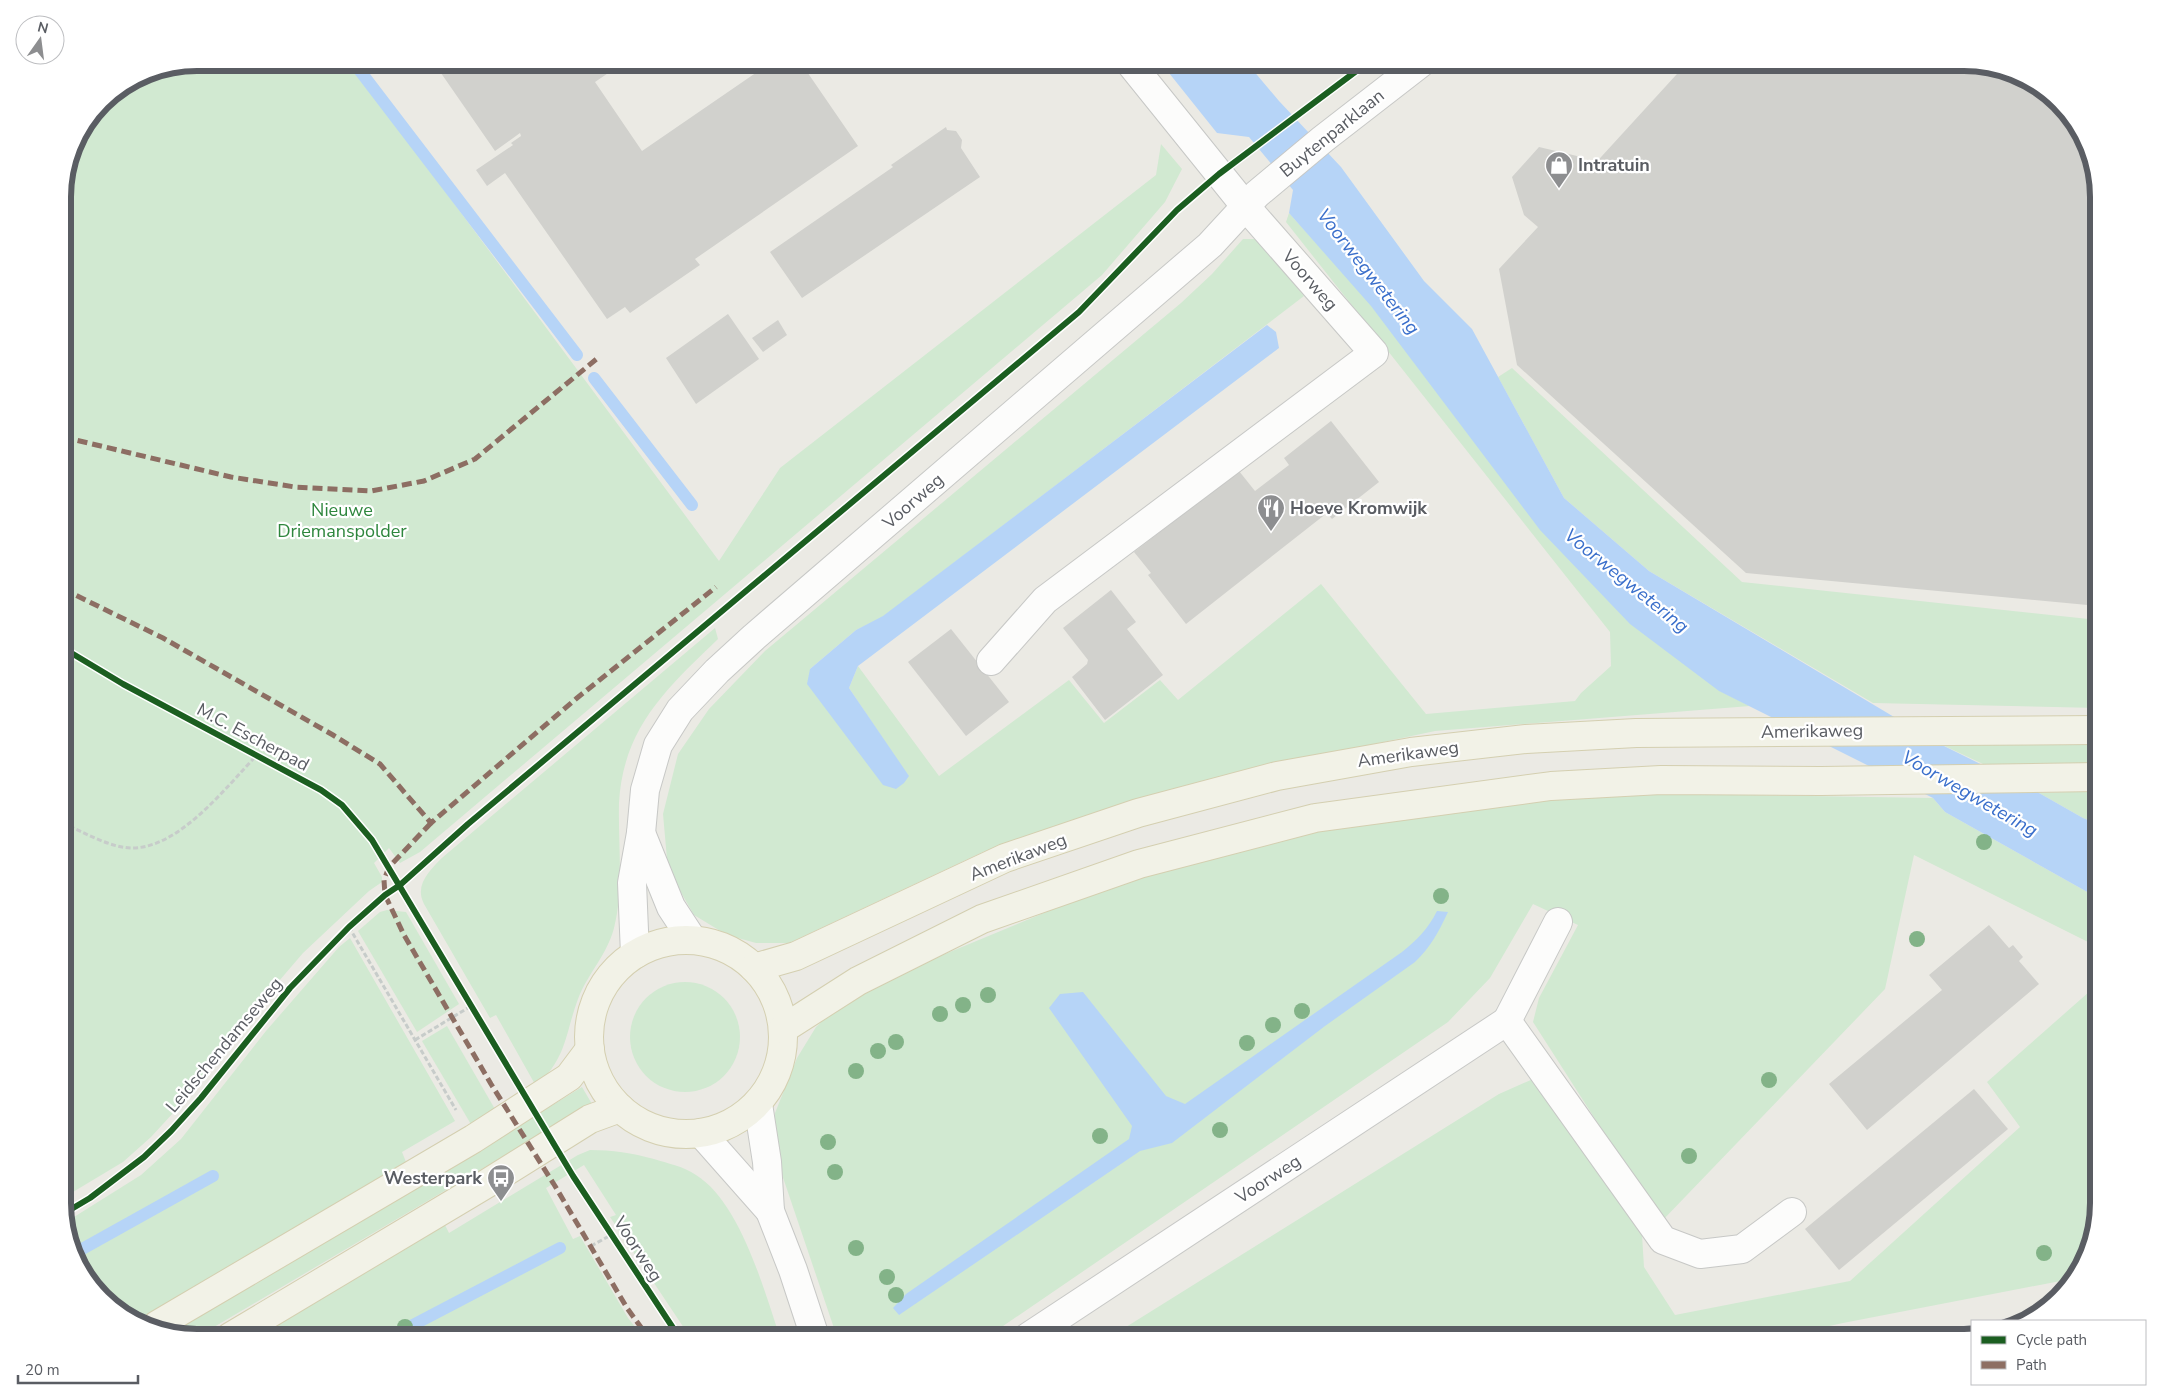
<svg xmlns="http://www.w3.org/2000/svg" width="2161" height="1400" viewBox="0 0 2161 1400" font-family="'Nunito Sans',sans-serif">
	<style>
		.green { fill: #d1e9d1 }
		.water { fill: #b6d4f7 }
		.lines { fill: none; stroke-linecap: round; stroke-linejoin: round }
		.stream { stroke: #b6d4f7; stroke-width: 12 }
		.building { fill: #d1d1cd }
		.minor-casing { stroke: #c7c8c6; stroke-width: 30 }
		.major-casing { stroke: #d4cfb0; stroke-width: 30 }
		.path { stroke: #c7ccca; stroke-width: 3; stroke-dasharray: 5 2.5; stroke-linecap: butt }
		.minor { stroke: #fcfcfb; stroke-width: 28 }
		.major { stroke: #f2f2e7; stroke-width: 28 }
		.tram { stroke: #e2e3e2; stroke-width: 1 }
		.quiet { stroke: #8d6e63; stroke-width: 5; stroke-dasharray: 10 5; stroke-linecap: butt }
		.cycleway-casing { stroke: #fff; stroke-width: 9 }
		.cycleway { stroke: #1b5e20; stroke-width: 6 }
		.tree { fill: #83b388 }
		.labels { text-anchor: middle; stroke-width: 4.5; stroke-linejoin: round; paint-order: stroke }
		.street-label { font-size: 18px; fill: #5a5d63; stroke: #fff }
		.poi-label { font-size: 18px; font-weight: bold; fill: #5a5d63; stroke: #fff; text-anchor: start }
		.park-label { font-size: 18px; fill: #2e863d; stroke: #fff }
		.water-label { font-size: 19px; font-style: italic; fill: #3a6fcb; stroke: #fff }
		.rim { fill: none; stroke: #5a5d63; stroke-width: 6 }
	</style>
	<rect width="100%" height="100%" fill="#ebeae4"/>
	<g class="green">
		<path d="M197,63H350L719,561L780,468L1156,175L1161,144L1182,169L1165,202L1102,275L420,852L400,863L389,848L374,863L382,877V882L369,891L303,953L267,995L174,1112L151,1137L123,1162L63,1198V188L73,145L102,102L146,73Z"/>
		<path d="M1289,213L1719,690L1750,706L1435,731L1252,770L985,851L789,943H756L727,935L694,915L668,870L663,814L678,754L709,709L765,651L1181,303L1212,274L1243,239H1258L1304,296L883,617L856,630L810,669L908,776L849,688L858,666L939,776L1069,680L1104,723L1160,680L1178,700L1321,584L1426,714L1575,701L1581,693L1611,666L1610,632L1286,222Z"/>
		<path d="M1512,368L1742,582L2098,620V708L1873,703L1649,571L1564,498L1498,377Z"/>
		<path d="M715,628L718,639C667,688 623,728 619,803C618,845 624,888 614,928C607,955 588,973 578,999C565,1034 567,1058 536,1086L496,1015L490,1018L424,904C414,885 430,870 443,857Z"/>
		<path d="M1936,742L2098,743V765L1983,764Z"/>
		<path d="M2098,791V824L2083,818L2039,793Z"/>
		<path d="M1676,794L1933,798L1945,812L2098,898V947L1914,855L1885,989L1661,1222L1533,1022L1539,998L1578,925L1533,904L1490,978L1448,1022L987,1337H837L773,1148L775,1113L797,1058L816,1027L838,1006L880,981L1092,893L1231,850L1299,835L1429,811L1548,800Z"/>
		<path d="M387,910L406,912L459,1004L417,1032L358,931L380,912Z"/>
		<path d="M350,938L455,1121L402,1152L406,1162L138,1320L123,1315L81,1270L66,1222L141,1175L181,1139L266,1031L339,947Z"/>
		<circle cx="685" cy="1037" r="55"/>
		<path d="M2098,984V1203L2076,1278L1843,1323L1780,1337H1110L1499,1094L1533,1079L1642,1235L1644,1267L1675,1315L1850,1281L2020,1127L1987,1082Z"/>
		<path d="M447,1026L496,1111L472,1126L422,1041Z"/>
		<path d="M582,1087L592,1104L197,1337L171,1330L442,1173Z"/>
		<path d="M590,1150C612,1150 632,1153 654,1159C669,1164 683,1166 696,1175C740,1202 764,1290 780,1337H690L610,1217L616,1215L584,1165L546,1188L573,1239L580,1236L628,1318L643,1337H254L444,1223L449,1233L578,1155Z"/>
	</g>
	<g class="water">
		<path d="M1161,63H1247L1279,101L1341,167L1424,281L1472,329L1564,498L1649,571L1936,742L2039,793L2083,818L2098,824V898L1945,812L1933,798L1719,691L1630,624L1540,530L1371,306L1289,213L1293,190L1249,137L1217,133Z"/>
		<path d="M1267,325L1276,332L1279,348L858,666L849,688L909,776L904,783L896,789L883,785L807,684L810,669L856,630L883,616Z"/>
		<path d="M1437,911L1448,912C1439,931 1431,947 1415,962L1325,1026L1172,1143L1140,1151L899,1315L893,1308L906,1294L1129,1139L1132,1126L1049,1008L1060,994L1083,992L1166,1096L1185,1104L1402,952C1417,940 1428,929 1437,911Z"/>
	</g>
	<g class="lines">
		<g class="stream">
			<path d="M354,63L577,355"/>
			<path d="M594,378L692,505"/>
			<path d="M75,1253L213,1176"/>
			<path d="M390,1337L560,1248"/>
		</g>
	</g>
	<g class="building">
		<path d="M434,63H623L595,82L642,151L770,63H801L858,146L695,259L700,265L630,313L625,307L607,319L505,173L487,186L476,170L513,145L511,143L521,136L520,133L495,151Z"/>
		<path d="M1687,63H1964L2038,85L2081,130L2098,197V606L1746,573L1517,365L1499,269L1538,227L1524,215L1512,177L1539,147L1577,156L1591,168Z"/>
		<path d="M946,127L947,130L956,131L962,140L961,148L980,177L802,298L770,252L893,167L891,165Z"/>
		<path d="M728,314L759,359L696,404L666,358Z"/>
		<path d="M778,320L787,335L763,352L752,338Z"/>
		<path d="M1331,421L1379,482L1332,519L1327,513L1186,624L1148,575L1151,573L1134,552L1239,471L1255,491L1289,465L1284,458Z"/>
		<path d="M1111,590L1136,622L1127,629L1163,675L1105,720L1072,677L1087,664L1088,660L1063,628Z"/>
		<path d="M951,629L1009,702L966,736L908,662Z"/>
		<path d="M1989,925L2009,948L2013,945L2023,957L2019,961L2039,984L1867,1130L1829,1084L1942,990L1929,975Z"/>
		<path d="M1974,1089L2008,1129L1839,1270L1805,1229Z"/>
	</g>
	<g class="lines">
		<g class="minor-casing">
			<g id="minor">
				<path d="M991,661L1045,600L1374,353L1246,207L1130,63"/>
				<path d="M641,833L671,907L692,939"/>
				<path d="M635,954L632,883L641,833L645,790L658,745L680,710L717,671L754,637L1210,245L1257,194L1323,139L1421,63"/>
				<path d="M1507,1021L1558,922"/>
				<path d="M758,1104L767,1162L770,1211L793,1270L815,1337"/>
				<path d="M701,1133L770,1211"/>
				<path d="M1028,1337L1507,1021L1663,1240L1700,1254L1742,1249L1792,1212"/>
			</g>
		</g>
		<g class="major-casing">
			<g id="major">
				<circle cx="686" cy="1037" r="97"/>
				<path d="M754,968L796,956L1005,858L1138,813L1277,776L1411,752L1526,739L1636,733L2098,730"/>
				<path d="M783,1029L858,981L982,919L1139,864L1315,818L1551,786L1661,780L1821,781L2098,777"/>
				<path d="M157,1325L473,1139L569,1077L590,1049"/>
				<path d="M230,1337L486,1184L590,1119L620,1108"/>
			</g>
		</g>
		<g class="path">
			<path d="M63,823C83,832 108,847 131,848C179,849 226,787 257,755"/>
			<path d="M349,927L456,1110"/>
			<path d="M415,1040L471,1006"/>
			<path d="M591,1246L611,1235"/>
		</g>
		<use href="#minor" class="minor"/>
		<use href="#major" class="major"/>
		<g class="tram">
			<path d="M1993,1321L2038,1313"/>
			<path d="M1908,1337L1972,1325"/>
		</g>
		<g class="quiet">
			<path d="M63,437L231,477L295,487L371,491L424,481L475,459L599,357"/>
			<path d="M63,589L163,638L333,735L380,764L431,823L577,698L716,587"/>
			<path d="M431,823L389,867L384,880L385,895L404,935L491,1084L555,1186L627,1308L648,1337"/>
		</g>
		<g class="cycleway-casing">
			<g id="cycleway">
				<path d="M63,648L123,684L321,790L342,805L372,840L573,1176L679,1337"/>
				<path d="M63,1214L90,1198L144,1157L171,1131L201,1098L290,988L349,927L385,895L400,885L468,824L1079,312L1177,210L1219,174L1367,63"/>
			</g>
		</g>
		<use href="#cycleway" class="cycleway"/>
	</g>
	<g class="tree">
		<circle cx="1984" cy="842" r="8"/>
		<circle cx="1441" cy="896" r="8"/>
		<circle cx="1917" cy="939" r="8"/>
		<circle cx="988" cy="995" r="8"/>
		<circle cx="963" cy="1005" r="8"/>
		<circle cx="1302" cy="1011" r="8"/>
		<circle cx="940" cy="1014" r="8"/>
		<circle cx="1273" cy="1025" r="8"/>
		<circle cx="896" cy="1042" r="8"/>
		<circle cx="1247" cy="1043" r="8"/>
		<circle cx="878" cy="1051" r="8"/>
		<circle cx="856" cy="1071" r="8"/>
		<circle cx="1769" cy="1080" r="8"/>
		<circle cx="1220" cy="1130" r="8"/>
		<circle cx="1100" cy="1136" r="8"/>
		<circle cx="828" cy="1142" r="8"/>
		<circle cx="1689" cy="1156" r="8"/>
		<circle cx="835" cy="1172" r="8"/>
		<circle cx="856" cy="1248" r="8"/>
		<circle cx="2044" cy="1253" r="8"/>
		<circle cx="887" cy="1277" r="8"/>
		<circle cx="896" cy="1295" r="8"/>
		<circle cx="405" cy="1327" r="8"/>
	</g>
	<defs>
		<g id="shop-pin" transform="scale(1.4375)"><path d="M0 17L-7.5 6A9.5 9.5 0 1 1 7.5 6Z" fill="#8d8e90" stroke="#fff"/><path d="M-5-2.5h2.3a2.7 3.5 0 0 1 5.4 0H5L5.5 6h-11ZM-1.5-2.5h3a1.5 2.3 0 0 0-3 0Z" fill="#fff"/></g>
		<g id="restaurant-pin" transform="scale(1.4375)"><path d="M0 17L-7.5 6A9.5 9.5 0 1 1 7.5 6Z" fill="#8d8e90" stroke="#fff"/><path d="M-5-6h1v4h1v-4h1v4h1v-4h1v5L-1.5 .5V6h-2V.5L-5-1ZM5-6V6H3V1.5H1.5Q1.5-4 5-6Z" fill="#fff"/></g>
		<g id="bus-pin" transform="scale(1.4375)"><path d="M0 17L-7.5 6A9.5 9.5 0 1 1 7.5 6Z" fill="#8d8e90" stroke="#fff"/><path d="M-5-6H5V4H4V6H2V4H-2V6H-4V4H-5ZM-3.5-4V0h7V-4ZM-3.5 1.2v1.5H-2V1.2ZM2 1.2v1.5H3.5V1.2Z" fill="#fff"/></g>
	</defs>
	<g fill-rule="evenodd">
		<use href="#shop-pin" x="1559" y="165"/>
		<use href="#restaurant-pin" x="1271" y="508"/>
		<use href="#bus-pin" x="501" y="1178"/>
	</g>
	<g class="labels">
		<g class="street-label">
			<text transform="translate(1332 133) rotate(-39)" y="6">Buytenparklaan</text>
			<text transform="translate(1310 280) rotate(49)" y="6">Voorweg</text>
			<text transform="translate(913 501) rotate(-41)" y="6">Voorweg</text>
			<text transform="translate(1812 731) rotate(-1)" y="6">Amerikaweg</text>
			<text transform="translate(253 737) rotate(28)" y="6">M.C. Escherpad</text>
			<text transform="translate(1408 754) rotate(-8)" y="6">Amerikaweg</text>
			<text transform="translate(1018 857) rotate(-21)" y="6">Amerikaweg</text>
			<text transform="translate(224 1045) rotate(-50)" y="6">Leidschendamseweg</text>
			<text transform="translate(1268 1179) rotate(-33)" y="6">Voorweg</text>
			<text transform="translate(638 1249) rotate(57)" y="6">Voorweg</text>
		</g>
		<g class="poi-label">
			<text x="1578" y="171">Intratuin</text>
			<text x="1290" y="514">Hoeve Kromwijk</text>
			<text x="482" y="1184" text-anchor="end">Westerpark</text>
		</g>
		<g class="park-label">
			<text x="342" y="516">Nieuwe<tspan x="342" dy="21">Driemanspolder</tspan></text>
		</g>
		<g class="water-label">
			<text transform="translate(1369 271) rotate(52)" y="7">Voorwegwetering</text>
			<text transform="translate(1627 580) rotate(39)" y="7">Voorwegwetering</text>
			<text transform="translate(1970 793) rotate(30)" y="7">Voorwegwetering</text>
		</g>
	</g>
	<path d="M0 0H2161V1400H0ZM197 71H1964A126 126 0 0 1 2090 197V1203A126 126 0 0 1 1964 1329H197A126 126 0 0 1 71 1203V197A126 126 0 0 1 197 71Z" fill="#fff" fill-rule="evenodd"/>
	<path class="rim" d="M197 71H1964A126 126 0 0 1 2090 197V1203A126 126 0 0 1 1964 1329H197A126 126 0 0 1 71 1203V197A126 126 0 0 1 197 71Z"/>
	<rect x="1971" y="1320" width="175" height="65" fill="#ffffff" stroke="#bdbec1"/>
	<rect x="1981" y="1336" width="25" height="8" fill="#1b5e20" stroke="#bdbec1"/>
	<text x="2016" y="1345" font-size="15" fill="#5a5d63">Cycle path</text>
	<rect x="1981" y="1361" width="25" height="8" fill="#8d6e63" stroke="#bdbec1"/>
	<text x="2016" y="1370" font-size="15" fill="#5a5d63">Path</text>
	<g transform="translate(40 40) rotate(14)"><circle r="24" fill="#ffffff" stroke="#bdbec1"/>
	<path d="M0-4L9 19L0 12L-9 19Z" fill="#8d8e90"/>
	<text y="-8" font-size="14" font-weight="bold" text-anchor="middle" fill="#5a5d63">N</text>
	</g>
	<path d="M18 1375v8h120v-8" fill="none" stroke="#5a5d63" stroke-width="2.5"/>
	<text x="25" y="1375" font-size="15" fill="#5a5d63" stroke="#ffffff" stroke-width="4" paint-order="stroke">20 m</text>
</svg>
